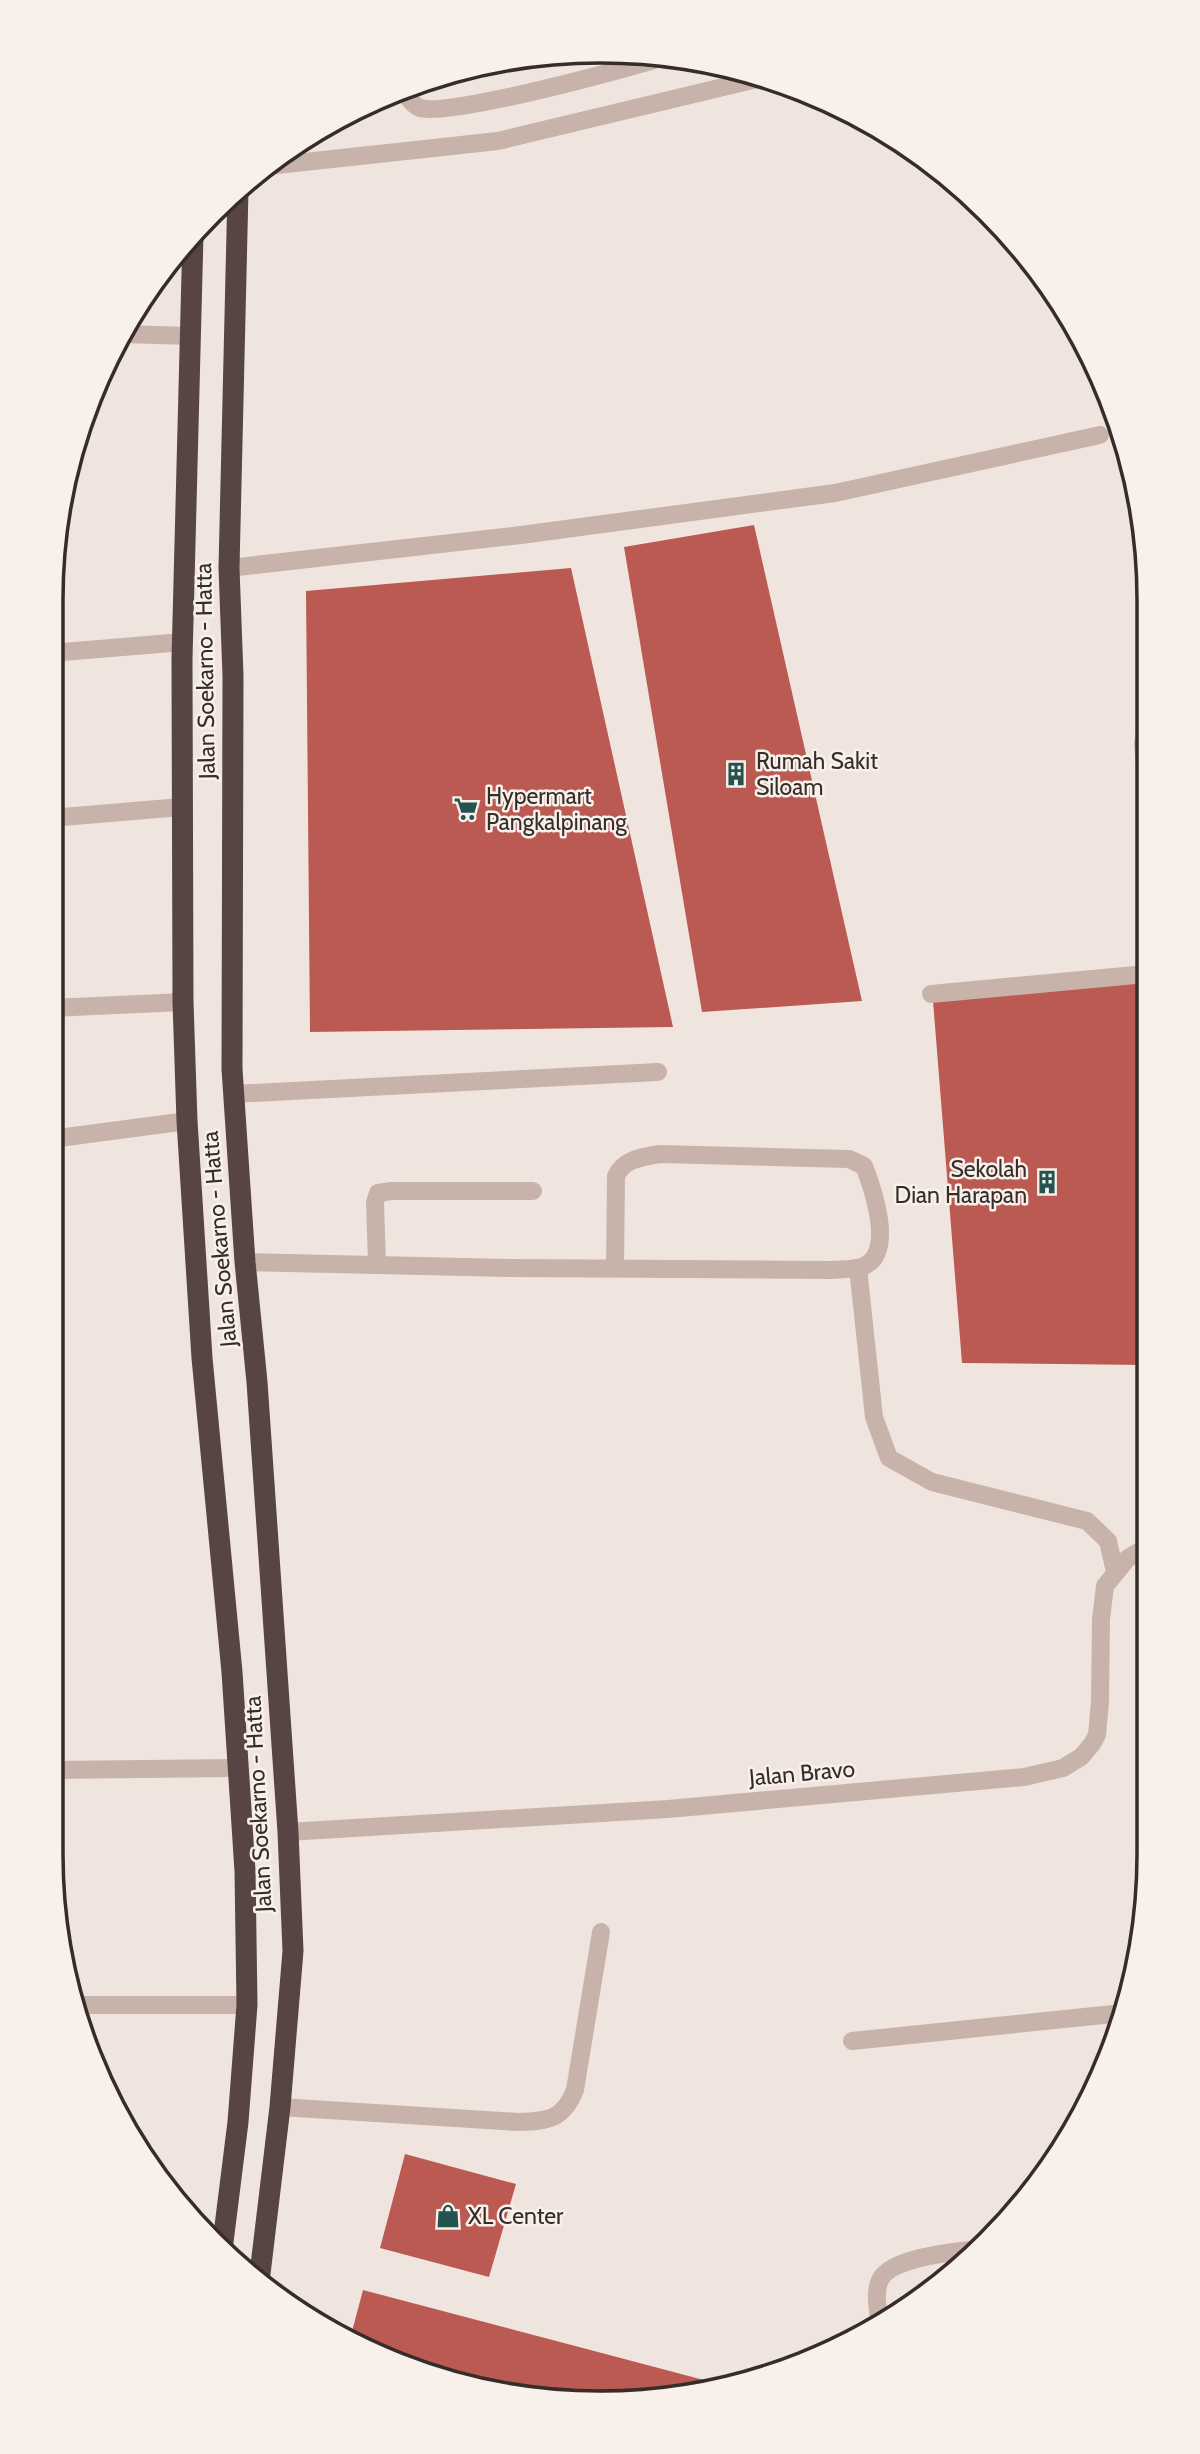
<svg xmlns="http://www.w3.org/2000/svg" width="1200" height="2454" viewBox="0 0 1200 2454" font-family="Cabin,sans-serif">
	<style>
		.building { fill: #bb5a52 }
		.lines { fill: none; stroke-linecap: round; stroke-linejoin: round }
		.lane { stroke: #c8b3ab; stroke-width: 18 }
		.street { stroke: #c8b3ab; stroke-width: 18 }
		.highway { stroke: #564542; stroke-width: 21 }
		.labels { text-anchor: middle; stroke-width: 5; stroke-linejoin: round; paint-order: stroke }
		.street-label { font-size: 23px; fill: #362c2a; stroke: #f8f0ea }
		.poi-label { font-size: 23px; fill: #362c2a; stroke: #f8f0ea; text-anchor: start }
		.rim { fill: none; stroke: #362c2a; stroke-width: 3.5 }
	</style>
	<rect width="100%" height="100%" fill="#f0e5de"/>
	<g class="building">
		<path d="M754,525L862,1001L702,1012L624,547Z"/>
		<path d="M571,568L673,1027L310,1032L306,591Z"/>
		<path d="M1146,981L1147,1365L962,1363L933,1001Z"/>
		<path d="M405,2154L516,2184L489,2277L380,2248Z"/>
		<path d="M363,2290L719,2384L672,2398L492,2393L350,2339Z"/>
	</g>
	<g class="lines">
		<g class="lane">
			<path d="M403,89C407,96 412,105 420,108C447,117 628,69 663,57"/>
			<path d="M268,166L498,141L761,78"/>
			<path d="M51,653L183,642"/>
			<path d="M51,818L181,807"/>
			<path d="M51,1008L183,1002"/>
			<path d="M233,1094L658,1072"/>
			<path d="M245,1262L509,1268L830,1270C841,1269 854,1270 864,1266C895,1252 873,1189 864,1166L849,1159L660,1154C642,1157 624,1159 616,1176L615,1269"/>
			<path d="M377,1265L375,1202L378,1193L391,1191H533"/>
			<path d="M858,1268L874,1417L889,1458L932,1482L1087,1521L1108,1541L1115,1572"/>
			<path d="M51,1770L237,1768"/>
			<path d="M76,2005H247"/>
		</g>
		<g class="street">
			<path d="M122,334L191,336"/>
			<path d="M229,568L521,535L835,493L1100,435"/>
			<path d="M1145,733L1143,744L1145,765"/>
			<path d="M931,994L1146,974"/>
			<path d="M51,1139L187,1121"/>
			<path d="M288,1832L668,1809L1024,1777L1063,1768L1081,1757L1092,1744L1097,1735L1100,1702L1101,1619L1105,1586L1127,1559L1148,1546"/>
			<path d="M852,2041L1123,2013"/>
			<path d="M280,2107L518,2122C548,2121 563,2120 575,2090L601,1932"/>
			<path d="M880,2324C878,2310 874,2293 880,2280C891,2257 955,2252 978,2249"/>
		</g>
		<g class="highway">
			<path d="M238,190L229,568L233,676L232,1069L245,1262L257,1382L288,1832L293,1951L280,2107L259,2282"/>
			<path d="M193,235L182,659L183,1002L187,1121L202,1358L232,1672L245,1871L247,2005L238,2122L222,2250"/>
		</g>
	</g>
	<defs>
		<g id="building-bare" transform="scale(1.89)"><path d="M-4-6H4V6H1V3H-1V6H-4ZM-2.5-4.3h1.7v1.8h-1.7ZM.8-4.3h1.7v1.8H.8ZM-2.5-1h1.7V.8h-1.7ZM.8-1h1.7V.8H.8Z" fill="#23544f" stroke="#f8f0ea" stroke-width="2.5" paint-order="stroke"/></g>
		<g id="supermarket-bare" transform="scale(1.89)"><path d="M-6-5.5h2.5l.6 2H6L4.5 2H-2.5L-4.4-4H-6ZM-1.5 3.2a1.3 1.3 0 1 0 .1 0ZM3 3.2a1.3 1.3 0 1 0 .1 0Z" fill="#23544f" stroke="#f8f0ea" stroke-width="2.5" paint-order="stroke"/></g>
		<g id="shop-bare" transform="scale(1.89)"><path d="M-5-2.5h2.3a2.7 3.5 0 0 1 5.4 0H5L5.5 6h-11ZM-1.5-2.5h3a1.5 2.3 0 0 0-3 0Z" fill="#23544f" stroke="#f8f0ea" stroke-width="2.5" paint-order="stroke"/></g>
	</defs>
	<g fill-rule="evenodd">
		<use href="#building-bare" x="736" y="774"/>
		<use href="#supermarket-bare" x="466" y="809"/>
		<use href="#building-bare" x="1047" y="1182"/>
		<use href="#shop-bare" x="448" y="2216"/>
	</g>
	<g class="labels">
		<g class="street-label">
			<text transform="translate(205 671) rotate(-91)" y="8">Jalan Soekarno - Hatta</text>
			<text transform="translate(219 1239) rotate(-95)" y="8">Jalan Soekarno - Hatta</text>
			<text transform="translate(802 1773) rotate(-5)" y="8">Jalan Bravo</text>
			<text transform="translate(258 1804) rotate(-93)" y="8">Jalan Soekarno - Hatta</text>
		</g>
		<g class="poi-label">
			<text x="756" y="769">Rumah Sakit<tspan x="756" dy="26">Siloam</tspan></text>
			<text x="486" y="804">Hypermart<tspan x="486" dy="26">Pangkalpinang</tspan></text>
			<text x="1027" y="1177" text-anchor="end">Sekolah<tspan x="1027" dy="26">Dian Harapan</tspan></text>
			<text x="468" y="2224">XL Center</text>
		</g>
	</g>
	<path d="M0 0H1200V2454H0ZM600 63H600A537 537 0 0 1 1137 600V1854A537 537 0 0 1 600 2391H600A537 537 0 0 1 63 1854V600A537 537 0 0 1 600 63Z" fill="#f8f0ea" fill-rule="evenodd"/>
	<path class="rim" d="M600 63H600A537 537 0 0 1 1137 600V1854A537 537 0 0 1 600 2391H600A537 537 0 0 1 63 1854V600A537 537 0 0 1 600 63Z"/>
</svg>
